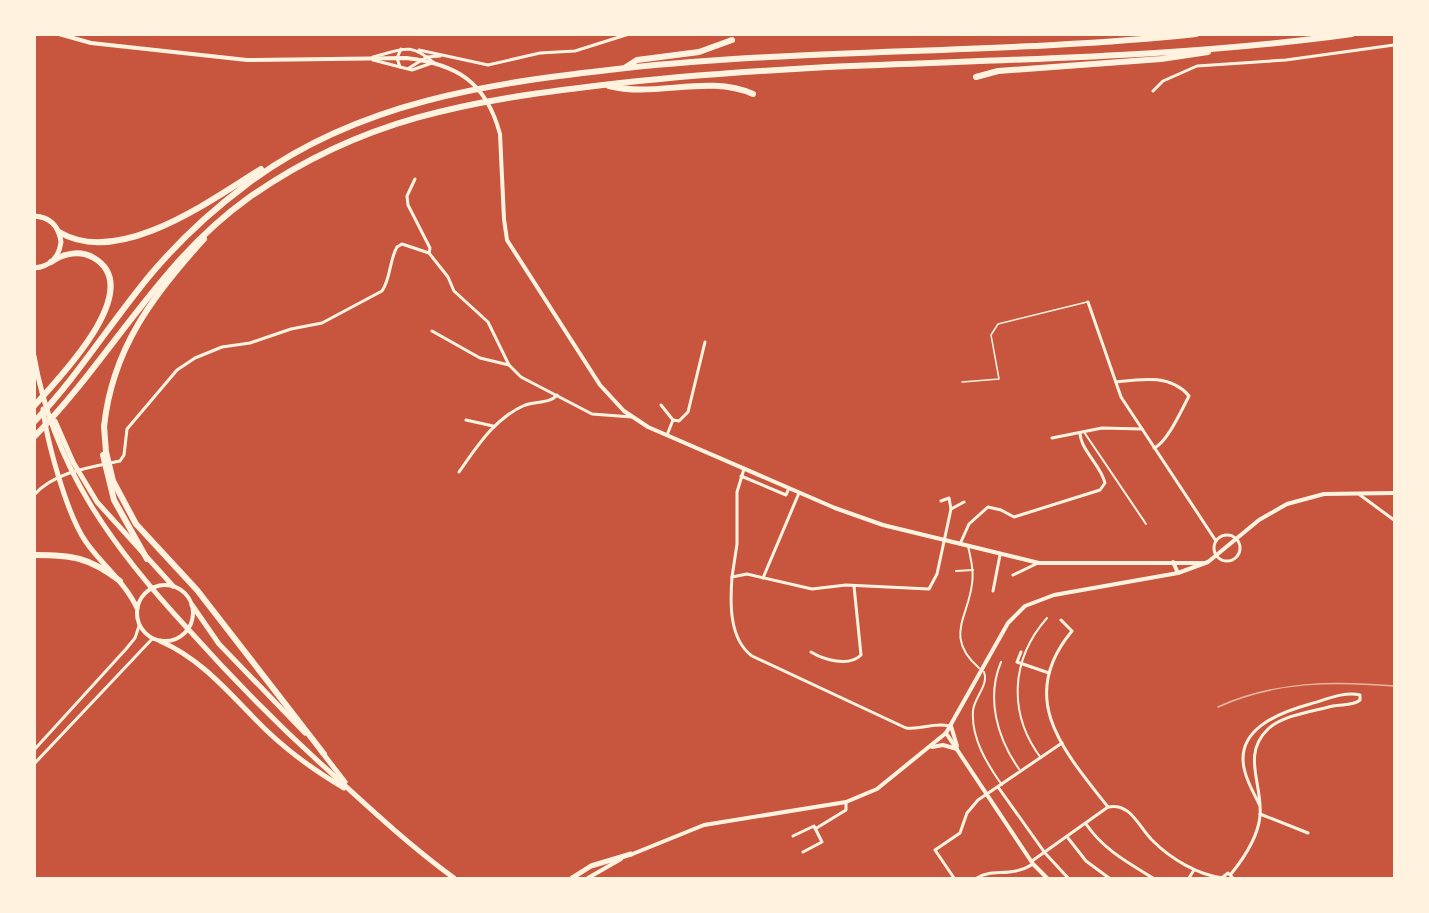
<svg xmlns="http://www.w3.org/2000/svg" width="1429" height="913" viewBox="0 0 1429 913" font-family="'DM Sans',sans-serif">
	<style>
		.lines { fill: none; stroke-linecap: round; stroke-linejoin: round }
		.service { stroke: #fff3e0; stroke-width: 1.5 }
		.pedestrian { stroke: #fff3e0; stroke-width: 2 }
		.minor { stroke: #fff3e0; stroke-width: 3 }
		.tertiary { stroke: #fff3e0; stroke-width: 4 }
		.trunk { stroke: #fff3e0; stroke-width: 5 }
		.motorway { stroke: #fff3e0; stroke-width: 6 }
		.rail { stroke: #e9b49f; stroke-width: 1.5 }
	</style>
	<rect width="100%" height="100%" fill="#c8553d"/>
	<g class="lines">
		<path class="service" d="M962,382L999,379L991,335L998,324L1087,302"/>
		<g class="pedestrian">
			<path d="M1084,432L1146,524"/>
			<path d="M968,546C971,559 974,572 972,584C968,618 944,637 979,668"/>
			<path d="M956,571L973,570"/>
			<path d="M1001,662C986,698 997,738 1019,769"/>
			<path d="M984,672C989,686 974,697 973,711C971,738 987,764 1002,785"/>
			<path d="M1041,758C1008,714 1010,660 1047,618"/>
		</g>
		<g class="minor">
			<path d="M419,50L488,65L540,53L575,51L629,34"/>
			<path d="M373,57C402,50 409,41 434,63"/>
			<path d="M373,60L412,70L432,63"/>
			<path d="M400,67L397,58L401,49"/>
			<path d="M409,68L427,57L440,56"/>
			<path d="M1153,91L1163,81L1197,66L1286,60L1394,45"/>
			<path d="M415,179L407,196L408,205L430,248L429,253"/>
			<path d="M1088,302L1121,397L1216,541"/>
			<path d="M432,331L480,358L509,365"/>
			<path d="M1116,382C1141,379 1171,374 1189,396C1182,409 1167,443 1154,448"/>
			<path d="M661,405L673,420L667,435"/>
			<path d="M466,420L493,426"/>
			<path d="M673,420L679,421L688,412L705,342"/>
			<path d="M1052,438L1102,428L1142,429"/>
			<path d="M459,472C476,448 494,419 523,406C534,401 550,404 557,395"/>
			<path d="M741,476L786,495L789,488"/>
			<path d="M34,495C54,472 91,467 120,461L124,455L127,429L177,370L195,358L222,347L250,343L291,329L322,323L382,291C391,278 389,261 397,247L402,244L429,253L448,277L454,291L488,322L509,365L521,377L592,414L632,417"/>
			<path d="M1360,495L1394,520"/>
			<path d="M941,501L949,498L951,509"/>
			<circle cx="1227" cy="548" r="13"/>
			<path d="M960,544L969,524L988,507L1001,510L1014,517L1100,490L1105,483C1101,465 1081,451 1080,433"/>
			<path d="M1013,575L1038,563"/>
			<path d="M732,577L737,544V492L744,469"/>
			<path d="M763,578L799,493"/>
			<path d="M993,591L1000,555"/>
			<path d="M811,652C824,660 849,667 861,655L854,586"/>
			<path d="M1021,652L1017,662L1049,673"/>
			<path d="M949,726C934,722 922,730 906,728L752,656C729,639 730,603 732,577L747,574L812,589L846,585L929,589L937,574L951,509L964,502"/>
			<path d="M34,750L126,649L135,638L139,626"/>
			<path d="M34,764L152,639"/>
			<path d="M998,787L1045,853L1068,878"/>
			<path d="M1108,807C1131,802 1139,828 1153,841C1171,859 1198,875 1223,878"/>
			<path d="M1260,814L1308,833"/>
			<path d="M1086,824C1104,850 1127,862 1153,878"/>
			<path d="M815,829L846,810V802"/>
			<path d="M793,836L814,826L822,842L803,852"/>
			<path d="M1068,838L1086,861L1109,878"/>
			<path d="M1032,861L1108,807C1063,750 1016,698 1072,631L1061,620"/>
			<path d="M1231,874C1244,858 1258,837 1260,816C1263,784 1241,755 1268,729C1283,715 1314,711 1333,706C1342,704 1353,706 1360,700V695C1344,691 1325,700 1310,704C1278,713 1233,730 1245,772C1248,784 1255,795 1260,806"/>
			<path d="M1223,877L1228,873L1233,878"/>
			<path d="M954,878L935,850L960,833L967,813L978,800L1062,743"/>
			<path d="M977,878C992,868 1011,878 1033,864"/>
			<path d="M1189,878L1194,870"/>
		</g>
		<g class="tertiary">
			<path d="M59,34L91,43L247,60L406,58C457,64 486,82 500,134L504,219L507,240L600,385L624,411L648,427L835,508L883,525L1039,563H1205"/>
			<path d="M1173,562L1178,573"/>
			<circle cx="165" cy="613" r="28"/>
			<path d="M951,726L957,746"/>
			<path d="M946,733L1033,864L1047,878"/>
			<path d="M932,747L943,745L957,749"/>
			<path d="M630,855L704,825L846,802L877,789L946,733L1008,623L1025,606L1054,595L1178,573L1208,562L1259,520L1287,504L1324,494L1394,493"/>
			<path d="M588,878L621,859"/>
		</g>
		<g class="trunk">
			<path d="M34,216C50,217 59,226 61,242C59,257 50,267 34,268"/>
			<path d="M34,356C53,467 113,548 188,629C230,676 273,720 319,762C363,802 406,843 454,878"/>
			<path d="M43,409C47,442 67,515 86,542C102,565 125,582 137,608"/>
			<path d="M55,421L73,462L97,502L173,586"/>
			<path d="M192,605L219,644L305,733"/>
			<path d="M160,641C204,660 232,697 266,730C290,753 315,771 344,788"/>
			<path d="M321,751L345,782"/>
			<path d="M572,878L591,866L631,854"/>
		</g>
		<g class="motorway">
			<path d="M626,67L637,60L699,52L732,40"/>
			<path d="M976,77L998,71L1161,59L1208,52"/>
			<path d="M609,86C656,98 708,74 753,94"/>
			<path d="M59,232C119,268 211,200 261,169"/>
			<path d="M34,406C58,379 147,289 94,258C80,250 64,253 51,262"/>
			<path d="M34,422C78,376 111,322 151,274C179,241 211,211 246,185C357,101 491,83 626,68C815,48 1007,54 1196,34"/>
			<path d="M104,426L106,452L113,481L136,524L197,590L324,754"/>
			<path d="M104,427C112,349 153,295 204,239"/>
			<path d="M34,437C110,360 158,263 247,199C361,118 468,101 603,85C678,76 753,71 828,67C1003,59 1178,58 1352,34"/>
			<path d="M103,455L114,500L147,559"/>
			<path d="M34,555C72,555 89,557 120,581"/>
		</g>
		<path class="rail" d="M1218,707C1275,681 1334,681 1394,686"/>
	</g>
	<rect width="1429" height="913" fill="none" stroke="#fff3e0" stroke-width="72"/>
</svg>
